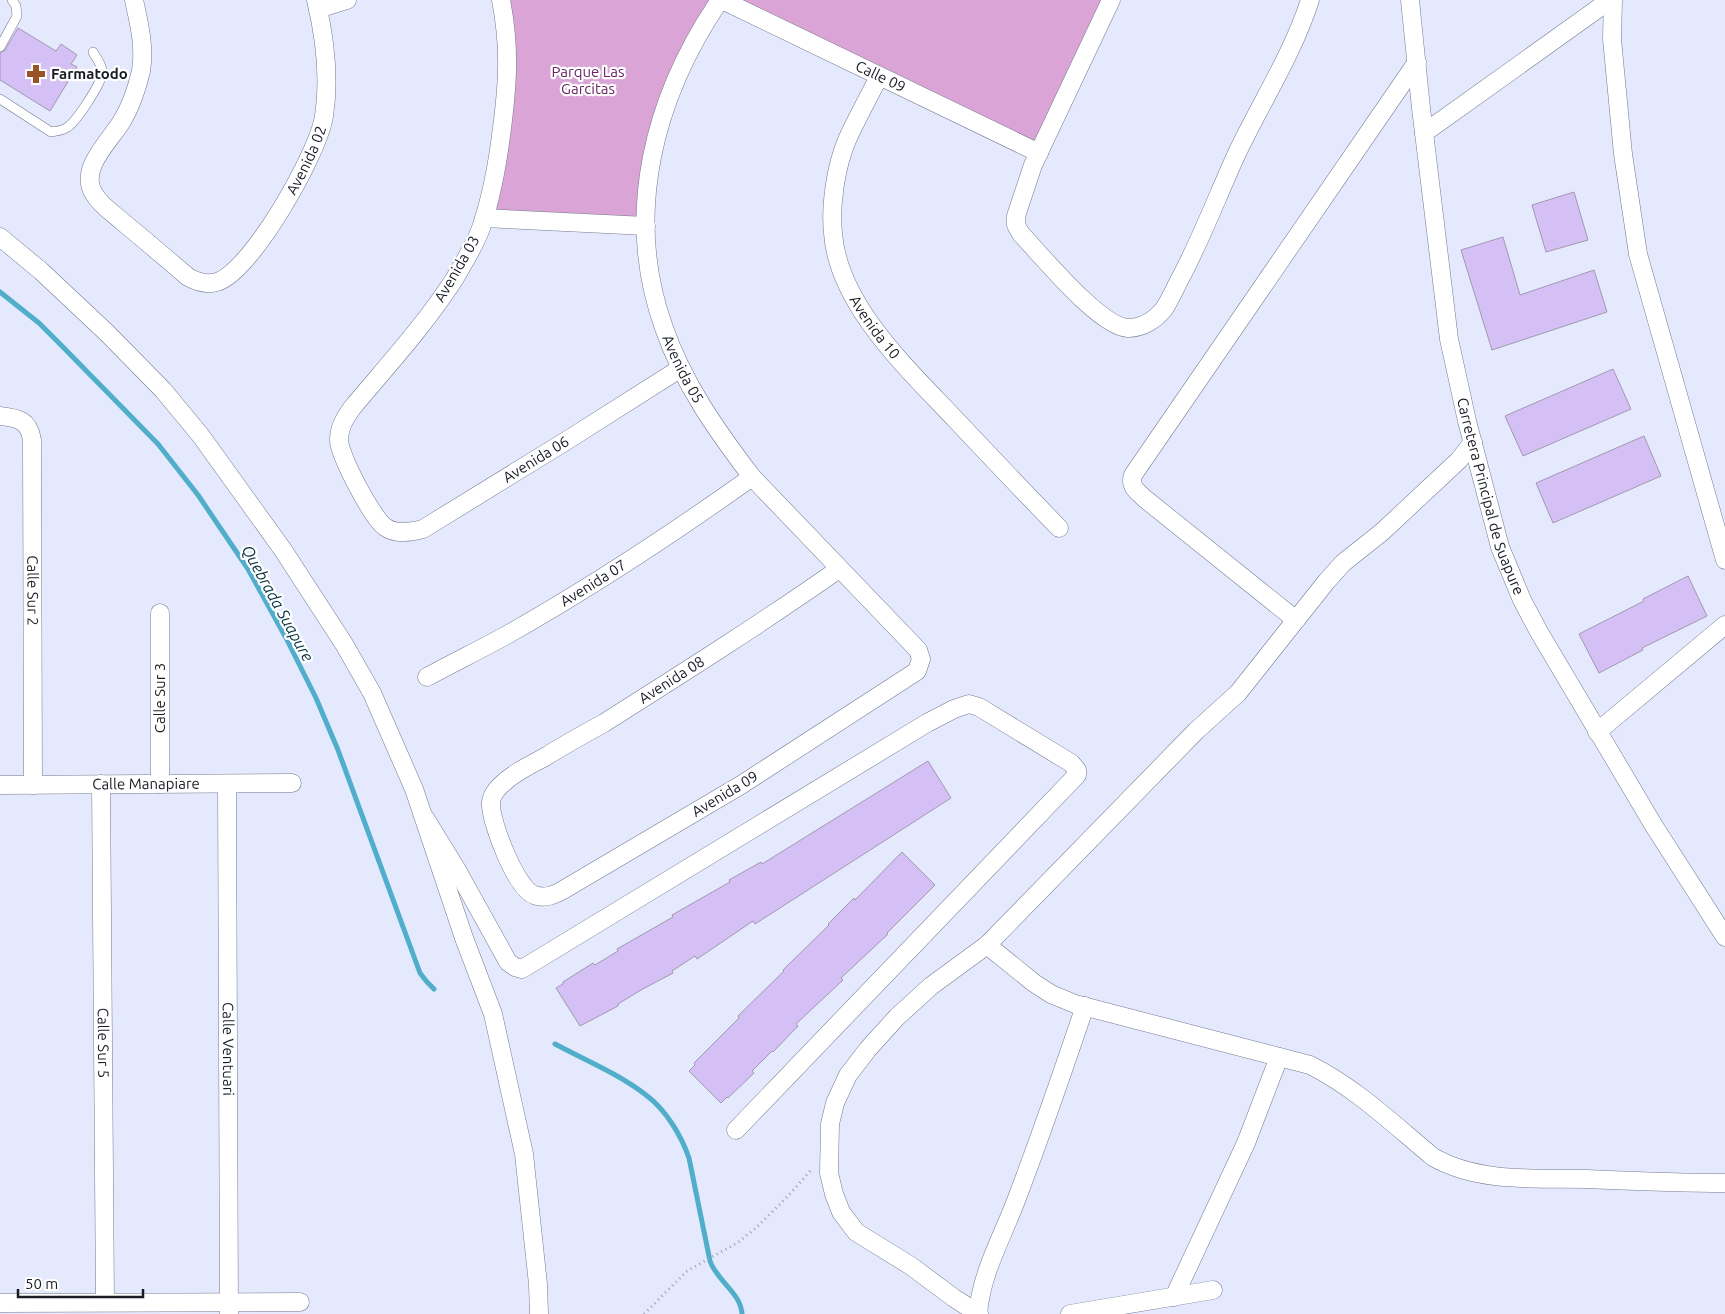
<svg xmlns="http://www.w3.org/2000/svg" width="1725" height="1314" viewBox="0 0 1725 1314" font-family="Ubuntu,sans-serif">
	<style>
		.green { fill: #dba4d6 }
		.lines { fill: none; stroke-linecap: round; stroke-linejoin: round }
		.stream { stroke: #50aeca; stroke-width: 5 }
		.building { fill: #d5c0f6; stroke: #a198af }
		.lane-casing { stroke: #74798f; stroke-width: 10 }
		.street-casing { stroke: #74798f; stroke-width: 19 }
		.path { stroke: #9ea2b1; stroke-width: 3; stroke-dasharray: 1 4; stroke-linecap: butt }
		.lane { stroke: #fff; stroke-width: 9 }
		.street { stroke: #fff; stroke-width: 18 }
		.labels { text-anchor: middle; stroke-width: 4.5; stroke-linejoin: round; paint-order: stroke }
		.park-label { font-size: 15px; fill: #682465; stroke: #fff }
		.poi-label { font-size: 15px; font-weight: bold; fill: #191b23; stroke: #fff; text-anchor: start }
		.street-label { font-size: 15px; fill: #191b23; stroke: #fff }
		.water-label { font-size: 16px; font-style: italic; fill: #012f3b; stroke: #fff }
	</style>
	<rect width="100%" height="100%" fill="#e4e9fd"/>
	<g class="green">
		<path d="M501,0H720L671,91L646,226L484,218L501,135Z"/>
		<path d="M722,0H1111L1039,153Z"/>
	</g>
	<g class="lines">
		<g class="stream">
			<path d="M0,292L39,323L60,344L158,444L198,495L248,569L286,638L316,698L338,750L420,973L427,982L434,989"/>
			<path d="M555,1044C585,1060 619,1074 646,1095C666,1110 681,1135 689,1158L710,1261C717,1281 741,1293 742,1314"/>
		</g>
	</g>
	<g class="building">
		<path d="M18,28L56,51L61,44L77,55L71,64L77,67L50,111L0,80V53L5,50Z"/>
		<path d="M1574,192L1588,240L1546,252L1532,205Z"/>
		<path d="M1503,237L1520,295L1594,270L1607,312L1492,350L1461,250Z"/>
		<path d="M1613,369L1631,409L1523,456L1505,416Z"/>
		<path d="M1644,436L1661,476L1553,523L1536,483Z"/>
		<path d="M1688,576L1707,616L1642,648L1643,650L1599,673L1579,634L1644,601L1643,599Z"/>
		<path d="M928,761L951,798L755,924L753,921L697,959L695,956L672,971L673,973L641,990L618,1004V1006L580,1026L556,988L563,984V982L593,963L595,965L618,951L617,949L673,917L672,915L730,882L729,880L761,862L762,864Z"/>
		<path d="M902,852L935,885L887,933L888,934L841,978L843,980L796,1024L798,1026L773,1052L772,1051L752,1071L754,1073L728,1098L727,1097L721,1103L689,1071L695,1065L694,1063L739,1018L738,1016L784,971L783,970L829,925L828,924L854,898L855,900Z"/>
	</g>
	<g class="lines">
		<g class="lane-casing">
			<g id="lane">
				<path d="M0,47L17,16L16,6L12,0"/>
				<path d="M0,99L51,132C55,131 62,131 66,128C76,123 100,85 102,74C103,66 97,59 93,52"/>
			</g>
		</g>
		<g class="street-casing">
			<g id="street">
				<path id="s1" d="M134,0C139,23 145,47 141,71C137,88 131,106 122,121C110,141 78,169 94,194C101,206 114,214 124,223C146,241 167,259 188,277C197,282 207,285 217,282C252,271 319,152 324,116C330,77 325,38 316,0"/>
				<path id="s2" d="M501,0C510,47 508,81 502,128C498,161 492,196 481,228C475,245 464,262 455,278C425,325 387,366 352,408C345,418 339,427 339,440C339,455 373,519 385,527C396,535 411,532 423,529L566,441L681,368"/>
				<path id="s3" d="M720,0C654,97 623,214 664,328C683,383 717,431 752,477L918,650L921,659L917,671L741,785L563,890C554,895 545,899 534,895C516,888 492,825 491,806C490,798 495,791 500,786C513,773 530,765 545,757C564,745 584,734 604,723C683,673 762,623 839,569"/>
				<path id="s4" d="M722,0L1039,153"/>
				<path d="M1111,0L1033,165L1016,216V225L1021,234C1042,256 1100,327 1128,328C1142,328 1155,320 1164,309C1171,298 1176,286 1182,275C1203,235 1219,192 1238,151C1262,101 1293,53 1310,0"/>
				<path id="s5" d="M1410,0L1421,108L1449,339L1467,421L1500,547L1522,600L1539,632L1654,826L1725,937"/>
				<path d="M1613,0L1612,39L1623,154L1638,254L1725,560"/>
				<path d="M318,9L347,0"/>
				<path id="s6" d="M879,76C869,97 857,118 847,140C836,166 830,205 833,233C838,305 908,369 955,419C989,455 1024,492 1059,528"/>
				<path d="M1424,133L1610,0"/>
				<path d="M484,218L646,226"/>
				<path d="M0,237L41,271L107,333L163,390L201,436L283,550L344,644L372,693L414,789L464,938L493,1014L524,1154L538,1284L539,1314"/>
				<path id="s7" d="M0,416C18,418 29,420 32,440L33,785"/>
				<path d="M160,613V784"/>
				<path d="M1296,620L1144,498C1137,491 1129,486 1133,475L1417,62"/>
				<path id="s8" d="M427,677C453,663 479,650 505,636C590,588 672,534 752,477"/>
				<path d="M1597,732L1725,625"/>
				<path id="s9" d="M101,784L105,1302"/>
				<path id="s10" d="M227,784L229,1314"/>
				<path id="s11" d="M0,785L292,783"/>
				<path d="M425,818L457,870L508,962L515,967L522,969L927,723L954,709L969,704L979,707L1071,763L1077,770V775L736,1130"/>
				<path d="M987,945L1034,983L1051,994L1075,1004L1310,1065C1356,1088 1393,1124 1433,1157C1478,1183 1536,1178 1587,1179C1633,1181 1679,1183 1725,1183"/>
				<path d="M1174,1297L1246,1143L1279,1057"/>
				<path d="M0,1303L300,1302"/>
				<path d="M978,1314C981,1273 1003,1236 1017,1198C1041,1135 1063,1071 1085,1006"/>
				<path d="M979,1314L954,1298L911,1266L856,1232L841,1212L834,1194L829,1173L830,1124L835,1103L848,1075L868,1049L897,1017L931,986L987,945L1196,731L1238,693L1326,582L1343,563L1382,532L1459,460L1473,442"/>
				<path d="M1070,1314L1213,1290"/>
			</g>
		</g>
		<path class="path" d="M644,1314L687,1271L737,1243L756,1228L787,1197L812,1169"/>
		<use href="#lane" class="lane"/>
		<use href="#street" class="street"/>
	</g>
	<defs>
		<g id="pharmacy-bare" transform="scale(1.5)"><path d="M-2-6h4v4h4v4h-4v4h-4v-4h-4v-4h4Z" fill="#985426" stroke="#fff" stroke-width="2.5" paint-order="stroke"/></g>
	</defs>
	<g fill-rule="evenodd">
		<use href="#pharmacy-bare" x="36" y="74"/>
	</g>
	<g class="labels">
		<g class="park-label">
			<text x="588" y="77">Parque Las<tspan x="588" dy="17">Garcitas</tspan></text>
		</g>
		<g class="poi-label">
			<text x="51" y="79">Farmatodo</text>
		</g>
		<g class="street-label">
			<text dy="5" stroke="none"><textPath href="#s4" startOffset="176">Calle 09</textPath></text>
			<text dy="5" stroke="none"><textPath href="#s1" startOffset="518">Avenida 02</textPath></text>
			<text transform="translate(457 269) rotate(-60)" y="5">Avenida 03</text>
			<text dy="5" stroke="none"><textPath href="#s6" startOffset="271">Avenida 10</textPath></text>
			<text dy="5" stroke="none"><textPath href="#s3" startOffset="391">Avenida 05</textPath></text>
			<text dy="5" stroke="none"><textPath href="#s2" startOffset="760">Avenida 06</textPath></text>
			<text dy="5" stroke="none"><textPath href="#s5" startOffset="504">Carretera Principal de Suapure</textPath></text>
			<text dy="5" stroke="none"><textPath href="#s8" startOffset="191">Avenida 07</textPath></text>
			<text dy="5" stroke="none"><textPath href="#s7" startOffset="195">Calle Sur 2</textPath></text>
			<text dy="5" stroke="none"><textPath href="#s3" startOffset="1554">Avenida 08</textPath></text>
			<text transform="translate(160 698) rotate(-90)" y="5">Calle Sur 3</text>
			<text dy="5" stroke="none"><textPath href="#s11" startOffset="146">Calle Manapiare</textPath></text>
			<text transform="translate(725 794) rotate(-31)" y="5">Avenida 09</text>
			<text dy="5" stroke="none"><textPath href="#s9" startOffset="259">Calle Sur 5</textPath></text>
			<text dy="5" stroke="none"><textPath href="#s10" startOffset="265">Calle Ventuari</textPath></text>
		</g>
		<g class="water-label">
			<text transform="translate(278 603) rotate(61)" y="6">Quebrada Suapure</text>
		</g>
	</g>
	<path d="M18 1289v8h125v-8" fill="none" stroke="#191b23" stroke-width="2.5"/>
	<text x="25" y="1289" font-size="15" fill="#191b23" stroke="#ffffff" stroke-width="4" paint-order="stroke">50 m</text>
</svg>
